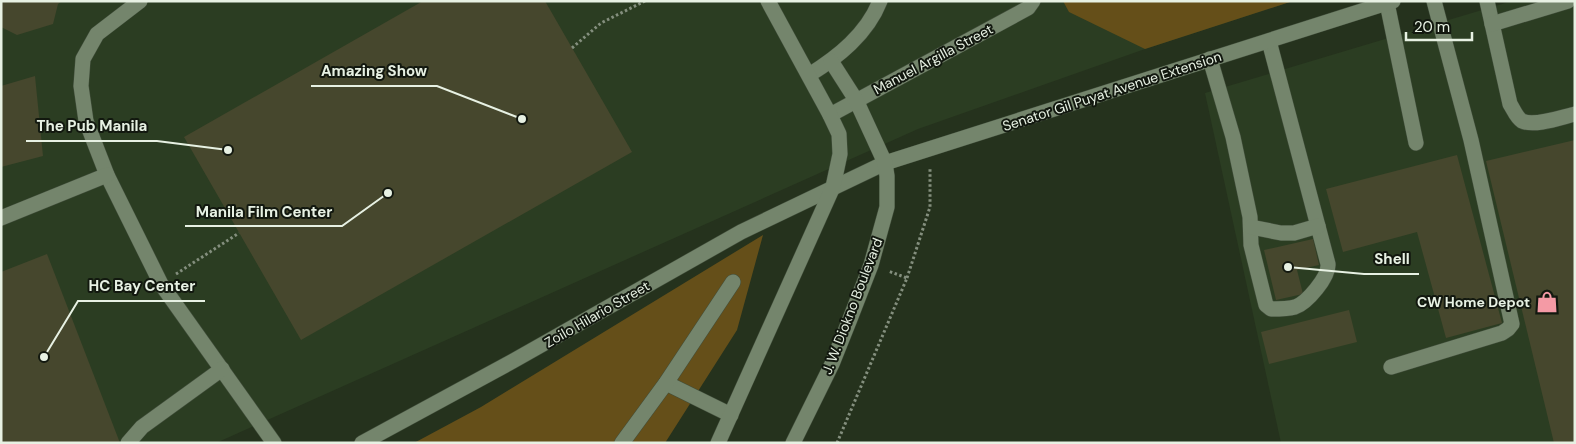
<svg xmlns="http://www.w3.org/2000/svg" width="1576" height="444" viewBox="0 0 1576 444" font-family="'DM Sans',sans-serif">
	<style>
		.built { fill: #2b3d22 }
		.green { fill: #654f19 }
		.building { fill: #46472d }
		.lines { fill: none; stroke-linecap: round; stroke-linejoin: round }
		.minor-casing { stroke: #414e3b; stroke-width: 16 }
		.path { stroke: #848f7e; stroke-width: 3; stroke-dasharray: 2.5 2.5; stroke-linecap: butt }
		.minor { stroke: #74856c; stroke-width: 15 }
		.labels { text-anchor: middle; stroke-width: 4; stroke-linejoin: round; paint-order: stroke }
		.street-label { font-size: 14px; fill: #e7f1e3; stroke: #12180f }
		.poi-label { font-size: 14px; font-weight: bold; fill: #e7f1e3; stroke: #12180f; text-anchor: end }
		.leader { fill: none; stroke: #e7f1e3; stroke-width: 2 }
		.callout-dot { fill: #e7f1e3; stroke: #12180f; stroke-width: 2 }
		.callout-label { font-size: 15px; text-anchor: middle; font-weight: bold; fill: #e7f1e3; stroke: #12180f; stroke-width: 4; stroke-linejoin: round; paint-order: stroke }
	</style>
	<rect width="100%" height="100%" fill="#25321d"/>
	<g class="built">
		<path d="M1,1H1293L1145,49L918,129L216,443H1Z"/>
		<path d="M1512,1H1575V443H1281L1205,93Z"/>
	</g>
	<g class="green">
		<path d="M1063,1H1293L1145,49L1069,12Z"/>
		<path d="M763,235L737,330L665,443H414L481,407Z"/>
	</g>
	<g class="building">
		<path d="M1,1H62L58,4L53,24L17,35L1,27Z"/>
		<path d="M423,1H545L632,152L301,340L184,137Z"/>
		<path d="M35,76L43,156L1,167V86Z"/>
		<path d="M1575,140V443H1554L1486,161Z"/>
		<path d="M1457,155L1502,323L1446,338L1417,232L1343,252L1326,189Z"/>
		<path d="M1313,239L1319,265L1297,270L1303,294L1276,300L1264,250Z"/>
		<path d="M47,254L120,443H1V272Z"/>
		<path d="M1349,310L1357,342L1269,364L1261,332Z"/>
	</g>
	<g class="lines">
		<g class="minor-casing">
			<g id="minor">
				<path d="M140,1L97,34L83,59L81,86L86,121L107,175L161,284L274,443"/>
				<path d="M1487,1L1510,104C1514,110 1516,117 1522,121C1534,127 1562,117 1575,114"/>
				<path d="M1387,3L1416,143"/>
				<path d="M1492,24L1568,1"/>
				<path d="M1210,59L1233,137L1250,217L1251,245L1266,305L1271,309C1279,309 1288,309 1295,307C1307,303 1329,277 1328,264L1269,41"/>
				<path d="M809,75C838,57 867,34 880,1"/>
				<path d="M830,115L1028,8L1033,1"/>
				<path d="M1,218L107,175"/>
				<path d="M1251,227L1281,233H1294L1318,226"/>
				<path d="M1391,367L1502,333L1508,329L1512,324L1471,140L1434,1"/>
				<path d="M666,383L731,415"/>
				<path d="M128,443L142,427L222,369"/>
				<path d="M362,443L513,361L741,232L885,163L1393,1"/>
				<path d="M622,443L666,383L733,282"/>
				<path d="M718,443L833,187L840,154L839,134L830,115L768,1"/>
				<path d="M793,443L832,364L850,319L871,265L887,207V176L885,163L856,100L831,61"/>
			</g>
		</g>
		<g class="path">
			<path d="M572,48L601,23L645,1"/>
			<path d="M176,274L239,233"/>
			<path d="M907,278L930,207V167"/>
			<path d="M837,443L907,278L888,271"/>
		</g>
		<use href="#minor" class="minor"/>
	</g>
	<defs>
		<g id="shop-bare" transform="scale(1.725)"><path d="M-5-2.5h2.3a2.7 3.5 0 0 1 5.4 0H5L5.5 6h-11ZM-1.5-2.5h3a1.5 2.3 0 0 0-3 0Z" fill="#f49aa5" stroke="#12180f" stroke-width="2.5" paint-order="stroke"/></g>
	</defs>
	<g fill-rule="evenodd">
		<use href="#shop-bare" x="1547" y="302"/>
	</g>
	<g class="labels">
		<g class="street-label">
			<text transform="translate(933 59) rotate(-28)" y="5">Manuel Argilla Street</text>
			<text transform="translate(1112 91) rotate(-18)" y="5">Senator Gil Puyat Avenue Extension</text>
			<text transform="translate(852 306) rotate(-69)" y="5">J. W. Diokno Boulevard</text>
			<text transform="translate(597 314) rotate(-30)" y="5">Zoilo Hilario Street</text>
		</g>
		<g class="poi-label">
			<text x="1530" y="307">CW Home Depot</text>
		</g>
	</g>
	<path class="leader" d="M522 119L437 86H311M228 150L157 141H26M388 193L342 226H185M1288 267L1364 274H1419M44 357L78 301H205"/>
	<g class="callout-dot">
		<circle cx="522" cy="119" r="5"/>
		<circle cx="228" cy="150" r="5"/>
		<circle cx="388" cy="193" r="5"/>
		<circle cx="1288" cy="267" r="5"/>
		<circle cx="44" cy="357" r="5"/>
	</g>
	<g class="callout-label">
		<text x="374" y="76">Amazing Show</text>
		<text x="92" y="131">The Pub Manila</text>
		<text x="264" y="217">Manila Film Center</text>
		<text x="1392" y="264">Shell</text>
		<text x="142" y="291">HC Bay Center</text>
	</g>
	<rect width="1576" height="444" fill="none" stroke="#e7f1e3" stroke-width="5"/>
	<path d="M1406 32v8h66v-8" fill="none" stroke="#e7f1e3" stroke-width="2.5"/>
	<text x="1414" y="32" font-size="15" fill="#e7f1e3" stroke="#12180f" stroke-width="4" paint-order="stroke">20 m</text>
</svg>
